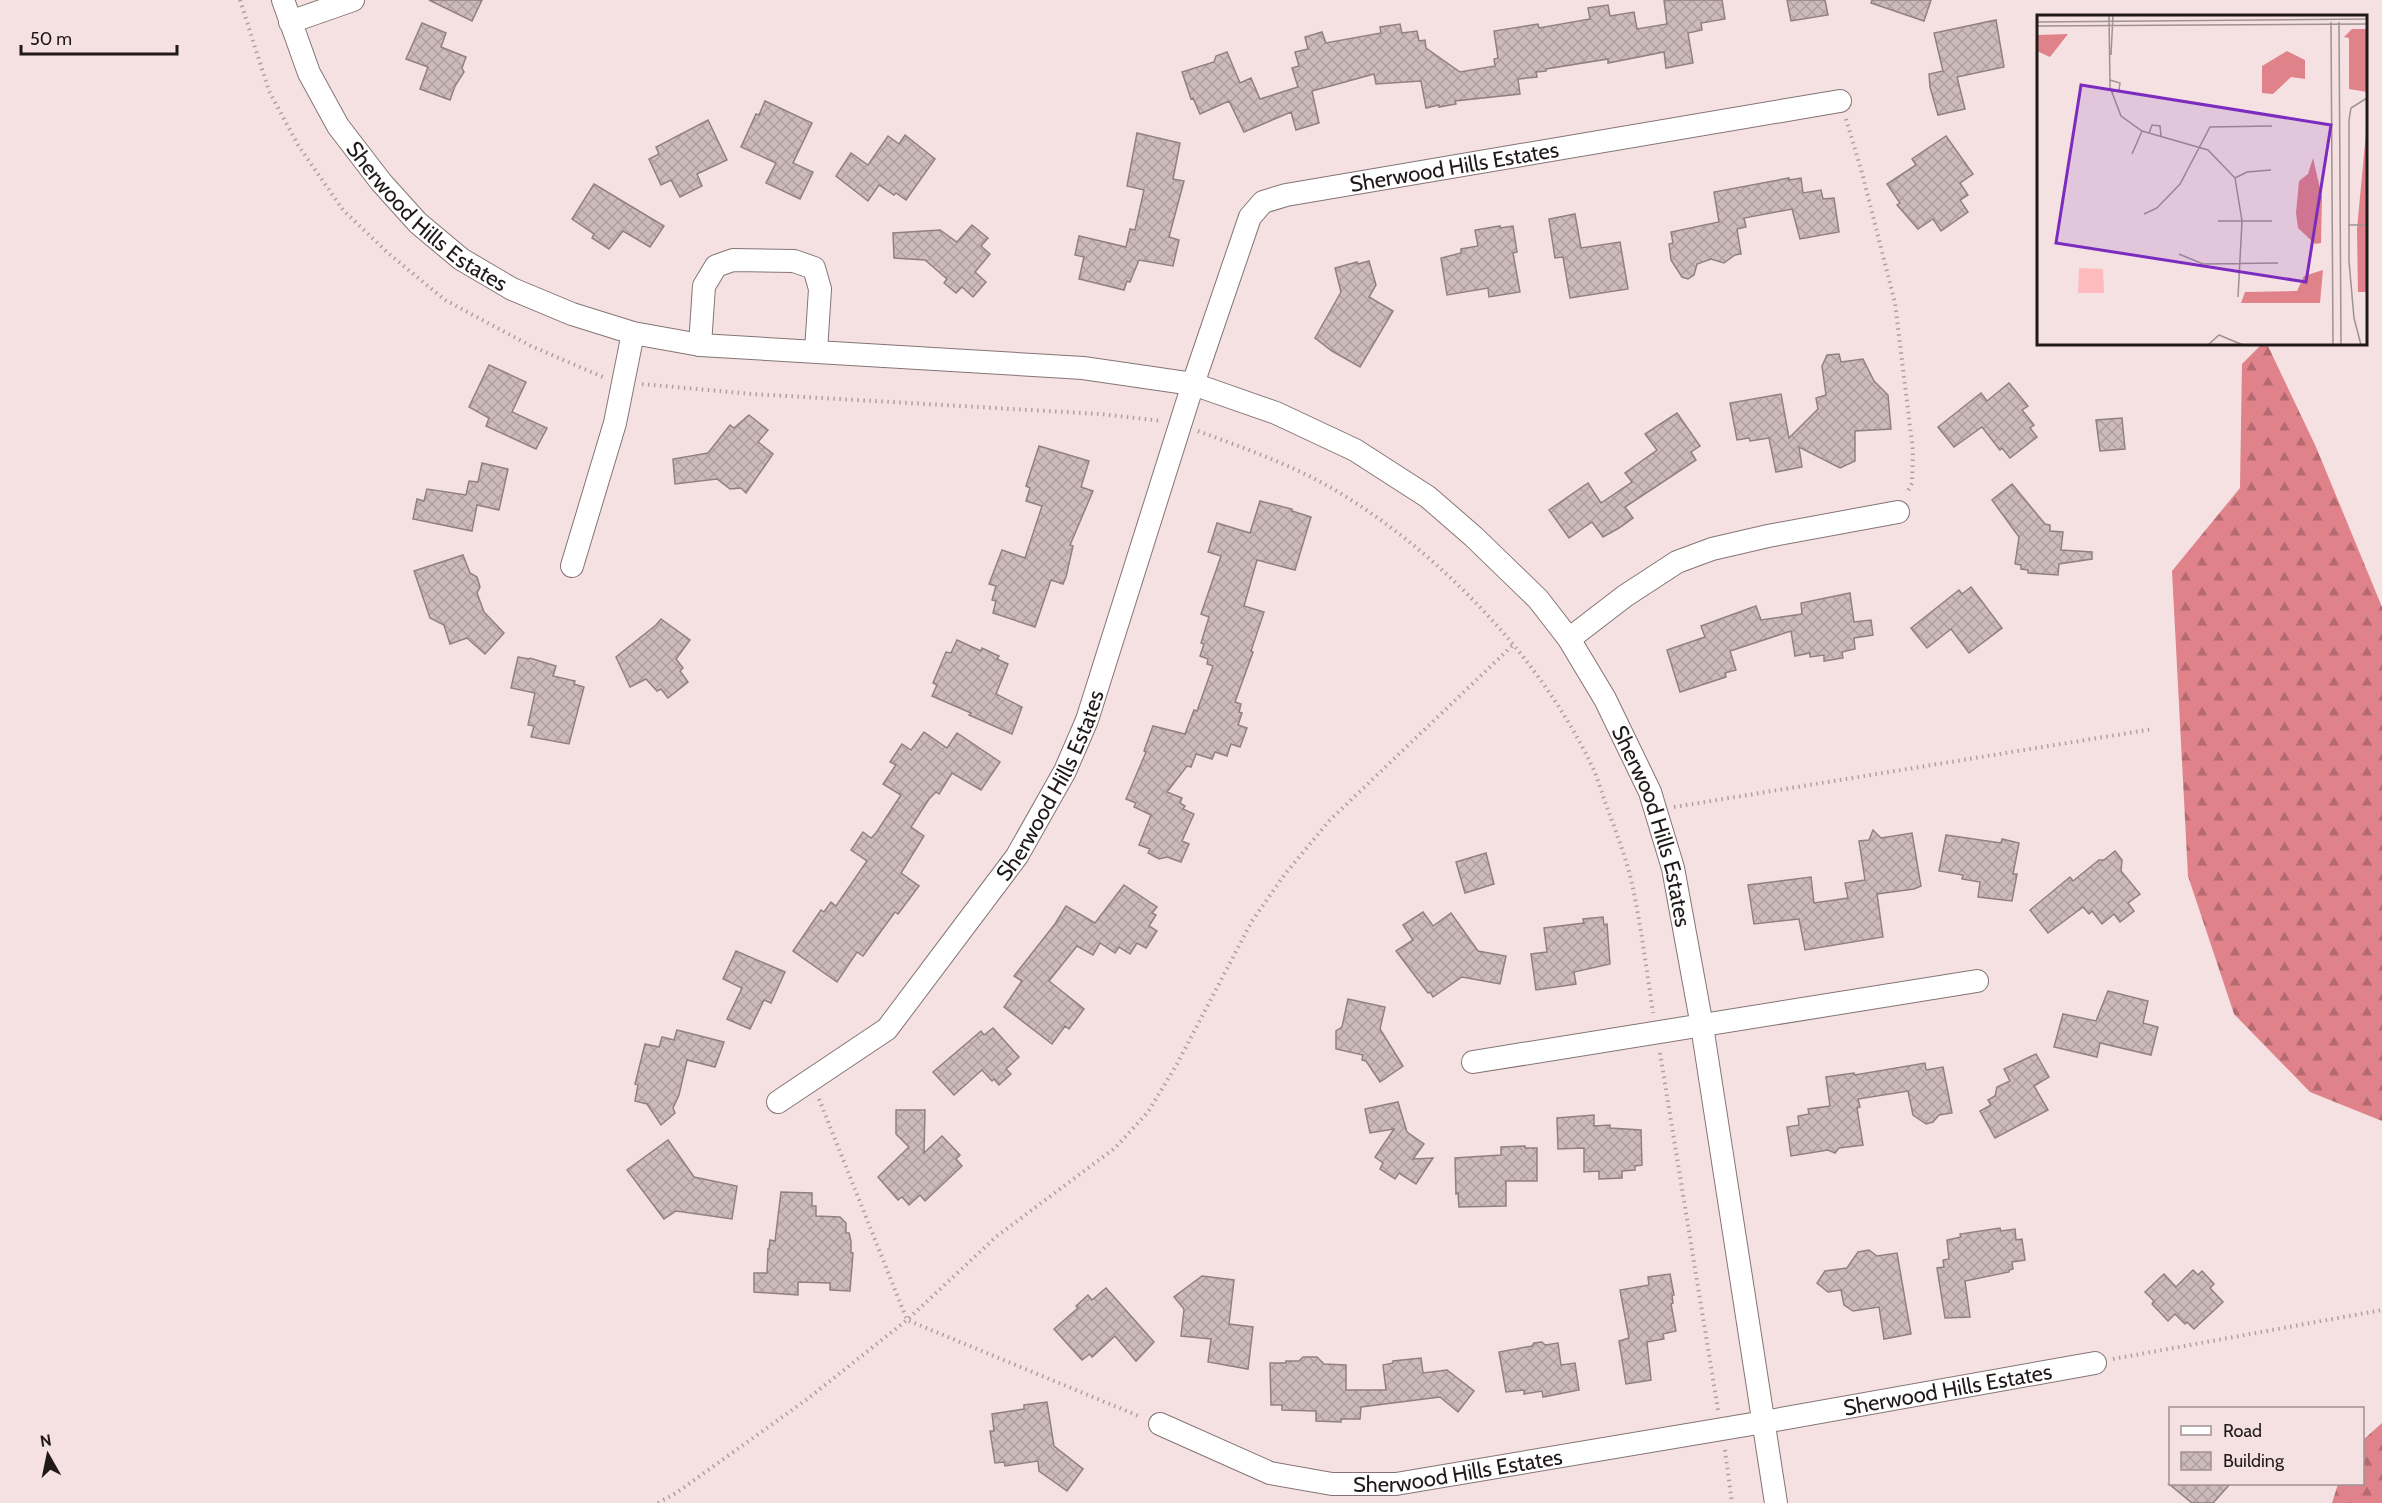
<svg xmlns="http://www.w3.org/2000/svg" width="2382" height="1503" viewBox="0 0 2382 1503" font-family="Cabin,sans-serif">
	<style>
		.forest { fill: url(#forest-firs) }
		.building { fill: url(#building-cross-hatch); stroke: #918081; stroke-width: 1.5 }
		.lines { fill: none; stroke-linecap: round; stroke-linejoin: round }
		.street-casing { stroke: #857475; stroke-width: 24 }
		.path { stroke: #af9fa0; stroke-width: 4; stroke-dasharray: 1.5 4.5; stroke-linecap: butt }
		.street { stroke: #fff; stroke-width: 22 }
		.labels { text-anchor: middle; stroke-width: 5; stroke-linejoin: round; paint-order: stroke }
		.street-label { font-size: 22px; fill: #201919; stroke: #f5e1e2 }
		.inset-road { fill: none; stroke: #a09192; stroke-width: 1.5 }
		.view { fill: #7b2cbf; fill-opacity: 0.15; stroke: #7b2cbf; stroke-width: 3 }
		.inset-edge { fill: none; stroke: #201919; stroke-width: 3 }
	</style>
	<defs>
		<pattern id="forest-firs" width="22" height="20" patternUnits="userSpaceOnUse" patternTransform="scale(1.5)"><rect width="22" height="20" fill="#df828a"/><path d="M5 1l3.5 6h-7zM16 11l3.5 6h-7z" fill="#b46a70"/></pattern>
		<pattern id="building-cross-hatch" width="8" height="8" patternUnits="userSpaceOnUse" patternTransform="scale(1.5)"><rect width="8" height="8" fill="#cdbabb"/><path d="M0 0l8 8M0 8l8-8" fill="none" stroke="#b09fa0"/></pattern>
	</defs>
	<rect width="100%" height="100%" fill="#f5e1e2"/>
	<g class="forest">
		<path d="M2262,344H2267L2316,447L2382,607V1121L2310,1092L2234,1014L2188,876L2172,571L2240,488L2242,364Z"/>
		<path d="M2382,1423V1503H2332L2338,1484H2362L2363,1440Z"/>
	</g>
	<g class="building">
		<path d="M429,0H482L472,21Z"/>
		<path d="M1664,0H1722L1725,19L1701,23L1702,30L1688,33L1693,63L1666,68L1664,52L1608,63V59L1546,69V71L1536,72L1537,77L1518,79L1520,94L1455,101L1456,104L1439,107V105L1426,108L1421,81L1376,84L1374,74L1312,91L1319,123L1296,130L1291,112L1244,132L1229,101L1200,114L1193,98L1191,99L1182,72L1214,62L1216,56L1227,52L1240,83L1251,78L1260,99L1298,87L1292,68L1299,66L1295,52L1308,49L1305,37L1322,32L1326,43L1381,33L1380,27L1400,24L1402,33L1417,31L1419,41L1425,40L1426,48L1460,72L1495,66L1494,59L1498,58L1494,31L1538,24L1539,28L1590,19L1588,8L1608,5L1610,16L1634,12L1637,29L1667,24Z"/>
		<path d="M1787,0H1825L1828,15L1791,21Z"/>
		<path d="M1872,0H1931L1924,21L1871,3Z"/>
		<path d="M1996,20L2004,67L1957,77L1965,109L1938,115L1930,87L1929,74L1943,71L1934,33Z"/>
		<path d="M422,23L446,33L441,47L466,57L462,68L464,72L455,86L450,100L420,89L428,67L406,59Z"/>
		<path d="M765,101L812,123L793,163L813,172L800,199L766,183L776,163L741,147L756,114L759,115Z"/>
		<path d="M708,120L727,160L697,174L702,186L680,197L671,180L661,185L649,159L659,154L656,147Z"/>
		<path d="M1137,133L1180,143L1173,179L1184,181L1169,237L1179,240L1173,266L1139,260L1130,282L1127,281L1124,290L1079,279L1084,257L1075,255L1079,236L1126,247L1130,229L1135,230L1144,190L1127,186Z"/>
		<path d="M905,135L935,159L906,200L896,193L894,195L879,185L868,201L836,176L851,153L868,165L888,136L899,144Z"/>
		<path d="M1946,136L1973,174L1960,183L1968,195L1960,200L1968,212L1941,231L1933,219L1918,229L1897,205L1900,203L1887,184L1916,165L1912,159Z"/>
		<path d="M1789,178V180L1801,178L1803,193L1821,190L1823,199L1834,198L1839,232L1800,239L1792,209L1744,218L1746,227L1737,229L1741,254L1735,255L1724,263L1711,259L1697,264L1694,275L1688,279L1682,277L1671,260L1669,244L1673,243L1671,232L1719,222L1714,192Z"/>
		<path d="M594,184L664,226L650,247L623,231L609,249L592,238L594,234L572,219Z"/>
		<path d="M1575,214L1581,248L1620,242L1628,289L1570,298L1563,257L1555,258L1549,219Z"/>
		<path d="M972,225L988,238L981,246L990,254L975,272L986,282L973,297L962,287L956,293L944,283L947,279L925,260L894,258L893,233L940,230L957,242Z"/>
		<path d="M1500,226V228L1513,226L1517,252L1513,253L1520,292L1489,297L1488,288L1447,295L1441,258L1461,253V249L1478,246L1475,230Z"/>
		<path d="M1369,261L1376,285L1369,297L1393,311L1360,367L1332,351L1315,338L1341,292L1335,268L1357,262L1358,264Z"/>
		<path d="M1839,354L1841,362L1863,359L1874,381L1888,395L1891,429L1855,431V461L1840,468L1799,447L1802,467L1776,472L1769,438L1750,441L1749,438L1737,440L1730,403L1781,394L1789,438L1818,409L1816,398L1826,395L1822,366L1827,355Z"/>
		<path d="M489,365L526,382L512,412L547,428L536,449L486,426L489,418L469,407Z"/>
		<path d="M2009,383L2028,406L2022,410L2034,425L2030,428L2037,437L2010,458L2002,448L2000,450L1982,427L1954,447L1938,427L1981,393L1987,401Z"/>
		<path d="M1677,413L1700,446L1691,452L1696,460L1625,507L1633,518L1619,528L1603,537L1592,522L1569,538L1549,510L1588,483L1601,503L1632,482L1625,473L1657,450L1645,434Z"/>
		<path d="M749,415L768,430L758,442L773,454L746,493L741,488L730,489L717,479L675,484L673,459L708,453L730,425L734,428Z"/>
		<path d="M2122,418L2125,449L2100,451L2096,420Z"/>
		<path d="M1039,446L1089,461L1081,487L1093,491L1070,545L1073,546L1066,577L1063,584L1051,580L1035,627L993,613L996,601L992,600L996,586L989,584L1002,550L1025,558L1042,506L1026,501L1030,488L1026,486Z"/>
		<path d="M482,463L508,469L499,510L477,505L472,531L413,519L417,499L424,501L427,489L466,495L469,481L478,482Z"/>
		<path d="M2012,484L2045,524L2050,525V531L2063,532L2061,550L2092,552V559L2059,564L2058,575L2028,573V570L2021,569V565L2015,564L2019,537L1992,500Z"/>
		<path d="M1260,501L1292,509V511L1311,517L1295,570L1257,560L1244,606L1264,612L1251,651L1253,652L1235,702L1241,704L1239,712L1242,713L1238,725L1247,728L1240,747L1231,744L1227,756L1215,752L1212,759L1196,754L1191,767L1187,766L1167,792L1182,798L1180,803L1185,806L1183,809L1194,814L1182,841L1189,844L1181,862L1167,857L1159,859L1148,853L1150,849L1139,845L1151,815L1134,807L1136,803L1126,799L1146,752L1144,751L1153,726L1185,734L1194,710L1197,711L1213,666L1207,664L1208,659L1200,656L1204,644L1201,643L1209,617L1201,614L1221,556L1208,552L1217,523L1250,533Z"/>
		<path d="M463,555L470,573L477,577L480,587L477,593L484,612L504,633L485,654L467,638L450,644L444,625L430,618L414,571Z"/>
		<path d="M1971,587L2002,628L1969,653L1951,629L1927,648L1911,628L1959,590L1962,594Z"/>
		<path d="M1850,593L1854,622L1871,620L1873,635L1854,638L1855,649L1842,652L1843,658L1824,661V655L1810,657V653L1795,656L1791,631L1730,651L1736,670L1725,673L1726,677L1680,692L1667,650L1705,637L1701,626L1756,606L1761,620L1802,614L1801,603Z"/>
		<path d="M661,619L690,640L676,659L683,668L680,671L688,682L668,698L661,689L657,691L646,679L630,687L616,657L656,625Z"/>
		<path d="M957,640L981,651L982,648L999,656L997,659L1008,664L996,694L1022,707L1012,734L969,715L971,713L932,696L937,685L933,683L946,652L951,653Z"/>
		<path d="M518,657L529,659L530,658L556,666L553,676L575,681L574,684L584,687L569,744L531,737L534,726L528,725L535,693L511,688Z"/>
		<path d="M924,732L947,748L957,733L1000,762L981,790L952,773L939,794L936,792L929,799L911,827L924,836L901,873L919,886L898,914L895,912L863,956L857,952L837,982L793,951L821,910L824,912L831,902L836,906L867,861L851,850L863,832L871,838L876,833L901,795L883,784L896,765L890,762L902,744L911,750Z"/>
		<path d="M1873,830L1881,838L1912,833L1921,886L1914,889L1877,894L1883,937L1805,950L1799,919L1754,924L1748,885L1811,877L1814,903L1848,898L1845,883L1865,880L1859,841L1869,840Z"/>
		<path d="M1946,835L2001,843L2002,839L2019,843L2013,874H2017L2012,901L1978,897L1980,882L1962,879L1963,875L1939,871Z"/>
		<path d="M2115,851L2122,860L2121,871L2140,894L2128,903L2134,911L2120,922L2114,914L2102,924L2092,911L2089,914L2083,907L2048,933L2030,910L2070,877L2073,881L2099,860H2104Z"/>
		<path d="M1486,853L1494,884L1465,893L1456,862Z"/>
		<path d="M1124,885L1157,907L1152,913L1156,915L1149,926L1157,931L1146,948L1137,943L1130,954L1119,947L1115,953L1100,943L1093,955L1077,946L1049,981L1084,1009L1069,1029L1065,1026L1052,1044L1004,1007L1022,981L1014,976L1055,924L1066,906L1095,923Z"/>
		<path d="M1423,912L1433,926L1451,913L1478,951L1506,956L1500,984L1462,977L1433,997L1430,992L1428,993L1396,951L1413,940L1403,925Z"/>
		<path d="M1603,917L1604,925L1607,924L1610,964L1574,972L1576,984L1536,990L1531,954L1547,952L1544,928L1584,923L1583,919Z"/>
		<path d="M736,951L785,972L771,1003L764,1000L750,1029L727,1019L742,988L723,979Z"/>
		<path d="M2108,991L2148,1001L2143,1023L2158,1027L2151,1055L2100,1043L2097,1057L2054,1047L2063,1014L2096,1021Z"/>
		<path d="M1348,999L1385,1007L1380,1029L1403,1066L1380,1082L1366,1061L1362,1060L1363,1055L1336,1049V1031L1342,1027Z"/>
		<path d="M993,1028L1019,1057L1006,1069L1011,1074L999,1085L994,1079L992,1081L982,1070L954,1095L933,1072L981,1031L984,1035Z"/>
		<path d="M677,1030L724,1042L715,1067L687,1060L679,1095L673,1108L675,1113L661,1125L647,1104L635,1101L638,1085L635,1084L645,1044L659,1047L662,1037L674,1040Z"/>
		<path d="M2036,1054L2049,1077L2034,1086L2048,1110L1995,1138L1980,1111L1991,1105L1988,1100L1995,1096L1997,1087L2010,1081L2004,1069Z"/>
		<path d="M1925,1063L1926,1070L1943,1067L1952,1113L1939,1115L1933,1122L1926,1124L1913,1115L1908,1091L1858,1099L1860,1107L1857,1108L1863,1145L1839,1148L1835,1153L1828,1150L1791,1156L1787,1127L1799,1125L1798,1116L1809,1114L1808,1109L1830,1106L1826,1077L1854,1073L1855,1075Z"/>
		<path d="M1398,1102L1407,1132L1424,1144L1413,1159L1433,1158L1416,1184L1399,1173L1395,1179L1380,1169L1383,1163L1375,1157L1394,1129L1370,1133L1365,1109Z"/>
		<path d="M896,1110H925L924,1153L942,1136L960,1155L956,1159L962,1166L925,1201L920,1195L909,1205L902,1197L898,1200L878,1177L909,1147L896,1134Z"/>
		<path d="M1594,1115V1126L1610,1125V1128L1641,1130L1642,1165L1635,1166V1170L1622,1171V1178L1599,1179V1171L1584,1172V1148L1558,1149L1557,1118Z"/>
		<path d="M668,1140L694,1177L737,1186L732,1219L676,1211L664,1219L627,1170Z"/>
		<path d="M1525,1146V1148H1537V1181H1506V1206L1459,1207L1458,1193L1456,1194L1455,1158L1501,1155V1147Z"/>
		<path d="M781,1192L812,1193V1206H816V1216L840,1217L846,1223V1233H849L851,1241V1253H853L850,1291L830,1290V1283L798,1282V1295L754,1292V1273H767L768,1249H769L770,1240L775,1241Z"/>
		<path d="M2000,1228L2001,1231L2015,1229L2016,1240L2022,1239L2025,1260L2012,1262L2013,1269L2009,1270V1272L1965,1281L1970,1317L1945,1318L1937,1268L1944,1267L1943,1260L1949,1259L1947,1240L1961,1237L1960,1234Z"/>
		<path d="M1869,1250L1877,1256L1897,1253L1911,1334L1884,1339L1879,1307L1853,1311L1844,1305L1841,1290L1828,1292L1817,1283L1825,1271L1847,1268L1858,1252Z"/>
		<path d="M2193,1270L2198,1275L2202,1271L2214,1284L2210,1288L2223,1302L2194,1329L2187,1322L2185,1324L2175,1314L2168,1321L2152,1304L2154,1301L2145,1292L2164,1274L2176,1287Z"/>
		<path d="M1670,1274L1674,1295H1672L1673,1303L1671,1304L1676,1331L1663,1334L1664,1339L1647,1342L1651,1380L1626,1384L1619,1341L1629,1338L1620,1290L1649,1285L1648,1277Z"/>
		<path d="M1202,1276L1234,1280L1229,1324L1253,1327L1248,1369L1208,1362L1211,1339L1181,1336L1184,1309L1174,1297Z"/>
		<path d="M1106,1288L1154,1342L1136,1361L1115,1336L1092,1357L1090,1354L1082,1360L1054,1329L1078,1308L1076,1306L1088,1295L1092,1300Z"/>
		<path d="M1542,1342L1545,1345L1558,1343L1561,1365L1575,1363L1579,1390L1543,1397L1542,1391L1524,1394V1390L1506,1392L1499,1352L1532,1346L1534,1343Z"/>
		<path d="M1303,1357H1317L1324,1364L1346,1365V1390H1386L1383,1365L1393,1363V1361L1421,1358L1423,1373L1447,1370L1474,1391L1458,1412L1440,1397L1361,1407L1360,1419H1341V1422L1316,1421V1411L1282,1410V1405H1271L1270,1363H1286V1361H1299Z"/>
		<path d="M1047,1402L1054,1446L1083,1469L1067,1491L1039,1471L1038,1461L1005,1466L1004,1462L995,1463L990,1431H994L992,1414L1024,1409V1405Z"/>
		<path d="M2169,1484H2230L2213,1503H2192Z"/>
	</g>
	<g class="lines">
		<g class="street-casing">
			<g id="street">
				<path id="s1" d="M283,0L309,73L338,126L381,182L418,223L461,259L512,289L572,314L633,333L700,345L1083,368L1193,384L1276,413L1355,450L1428,497L1474,537L1538,599L1569,639L1605,699L1650,792L1673,868L1702,1026L1776,1503"/>
				<path d="M290,22L353,0"/>
				<path d="M700,345L704,286L716,266L733,260L794,261L814,268L820,289L816,351"/>
				<path d="M572,566L615,423L633,333"/>
				<path d="M1569,639L1625,596L1677,562L1712,549L1768,536L1898,512"/>
				<path d="M1473,1062L1977,981"/>
				<path id="s2" d="M778,1102L887,1029L1017,856L1065,771L1087,720L1193,384L1250,217L1263,202L1286,195L1840,101"/>
				<path id="s3" d="M1160,1424L1270,1473L1332,1484H1396L1764,1422L2095,1363"/>
			</g>
		</g>
		<g class="path">
			<path d="M240,0L269,91L298,145L343,210L388,253L445,300L531,346L603,377"/>
			<path d="M1846,119L1861,169L1895,303L1913,451L1912,483L1907,493"/>
			<path d="M642,384L752,394L1100,414L1162,421"/>
			<path d="M1198,431C1244,448 1292,465 1335,490C1438,551 1539,656 1591,764C1597,776 1601,790 1605,802C1616,832 1628,862 1634,893C1642,933 1647,973 1653,1013"/>
			<path d="M1674,807L2153,729"/>
			<path d="M1660,1053L1718,1410"/>
			<path d="M819,1099L907,1320L1141,1417"/>
			<path d="M2113,1359L2382,1310"/>
			<path d="M1725,1450L1732,1503"/>
			<path d="M658,1503L676,1493L806,1400L907,1320L997,1236L1115,1148L1148,1112L1177,1064L1252,921L1285,874L1329,821L1514,644"/>
		</g>
		<use href="#street" class="street"/>
	</g>
	<g class="labels">
		<g class="street-label">
			<text dy="8" stroke="none"><textPath href="#s2" startOffset="1244">Sherwood Hills Estates</textPath></text>
			<text dy="8" stroke="none"><textPath href="#s1" startOffset="266">Sherwood Hills Estates</textPath></text>
			<text dy="8" stroke="none"><textPath href="#s2" startOffset="426">Sherwood Hills Estates</textPath></text>
			<text dy="8" stroke="none"><textPath href="#s1" startOffset="1740">Sherwood Hills Estates</textPath></text>
			<text dy="8" stroke="none"><textPath href="#s3" startOffset="807">Sherwood Hills Estates</textPath></text>
			<text dy="8" stroke="none"><textPath href="#s3" startOffset="310">Sherwood Hills Estates</textPath></text>
		</g>
	</g>
	<g transform="translate(2037 15)">
		<rect width="330" height="330" fill="#f5e1e2"/>
		<path d="M315,14H330V77L312,74V23L307,22ZM31,19L13,42L0,36V20ZM250,36L268,45V64L254,62L236,79L225,78V51ZM330,107V277H321L320,214ZM276,143L285,182L284,228L278,229L261,213L259,198L262,166L271,159ZM286,255L283,288H204L208,277L260,276L267,261Z" fill="#df828a"/>
		<path d="M42,253L66,254L67,278H41Z" fill="#fdbabf"/>
		<path class="inset-road" d="M72,0L73,72L84,101L105,116L171,135L198,163L205,206L201,282M0,7L330,4M294,7L296,330M302,7L304,330M0,11L330,9M74,40L76,0M73,65L83,68L82,75L74,77M112,118L115,110L123,111L124,121M95,139L105,116M198,163L210,157L234,155M107,199L120,193L143,169L173,112L235,111M181,206H235M311,210H330M142,239L166,249L241,248M171,330L182,320L206,330M324,330L317,303L312,246V105L314,93L330,83"/>
		<path class="view" d="M44,70L294,110L269,267L19,228Z"/>
		<rect width="330" height="330" class="inset-edge"/>
	</g>
	<rect x="2169" y="1407" width="195" height="78" fill="#f5e1e2" stroke="#a09192" stroke-width="1.5"/>
	<rect x="2181" y="1426" width="30" height="9" fill="#ffffff" stroke="#a09192" stroke-width="1.5"/>
	<text x="2223" y="1437" font-size="18" fill="#201919">Road</text>
	<rect x="2181" y="1452" width="30" height="18" fill="url(#building-cross-hatch)" stroke="#a09192" stroke-width="1.5"/>
	<text x="2223" y="1467" font-size="18" fill="#201919">Building</text>
	<g transform="translate(48 1455) rotate(351)" stroke="#f5e1e2" stroke-width="4.5" paint-order="stroke">
	<path d="M0-4.5L10 22L0 15L-10 22Z" fill="#201919"/>
	<text y="-9" font-size="16" font-weight="bold" text-anchor="middle" fill="#201919">N</text>
	</g>
	<path d="M21 45v9h156v-9" fill="none" stroke="#201919" stroke-width="3"/>
	<text x="30" y="45" font-size="18" fill="#201919" stroke="#f5e1e2" stroke-width="4.5" paint-order="stroke">50 m</text>
</svg>
